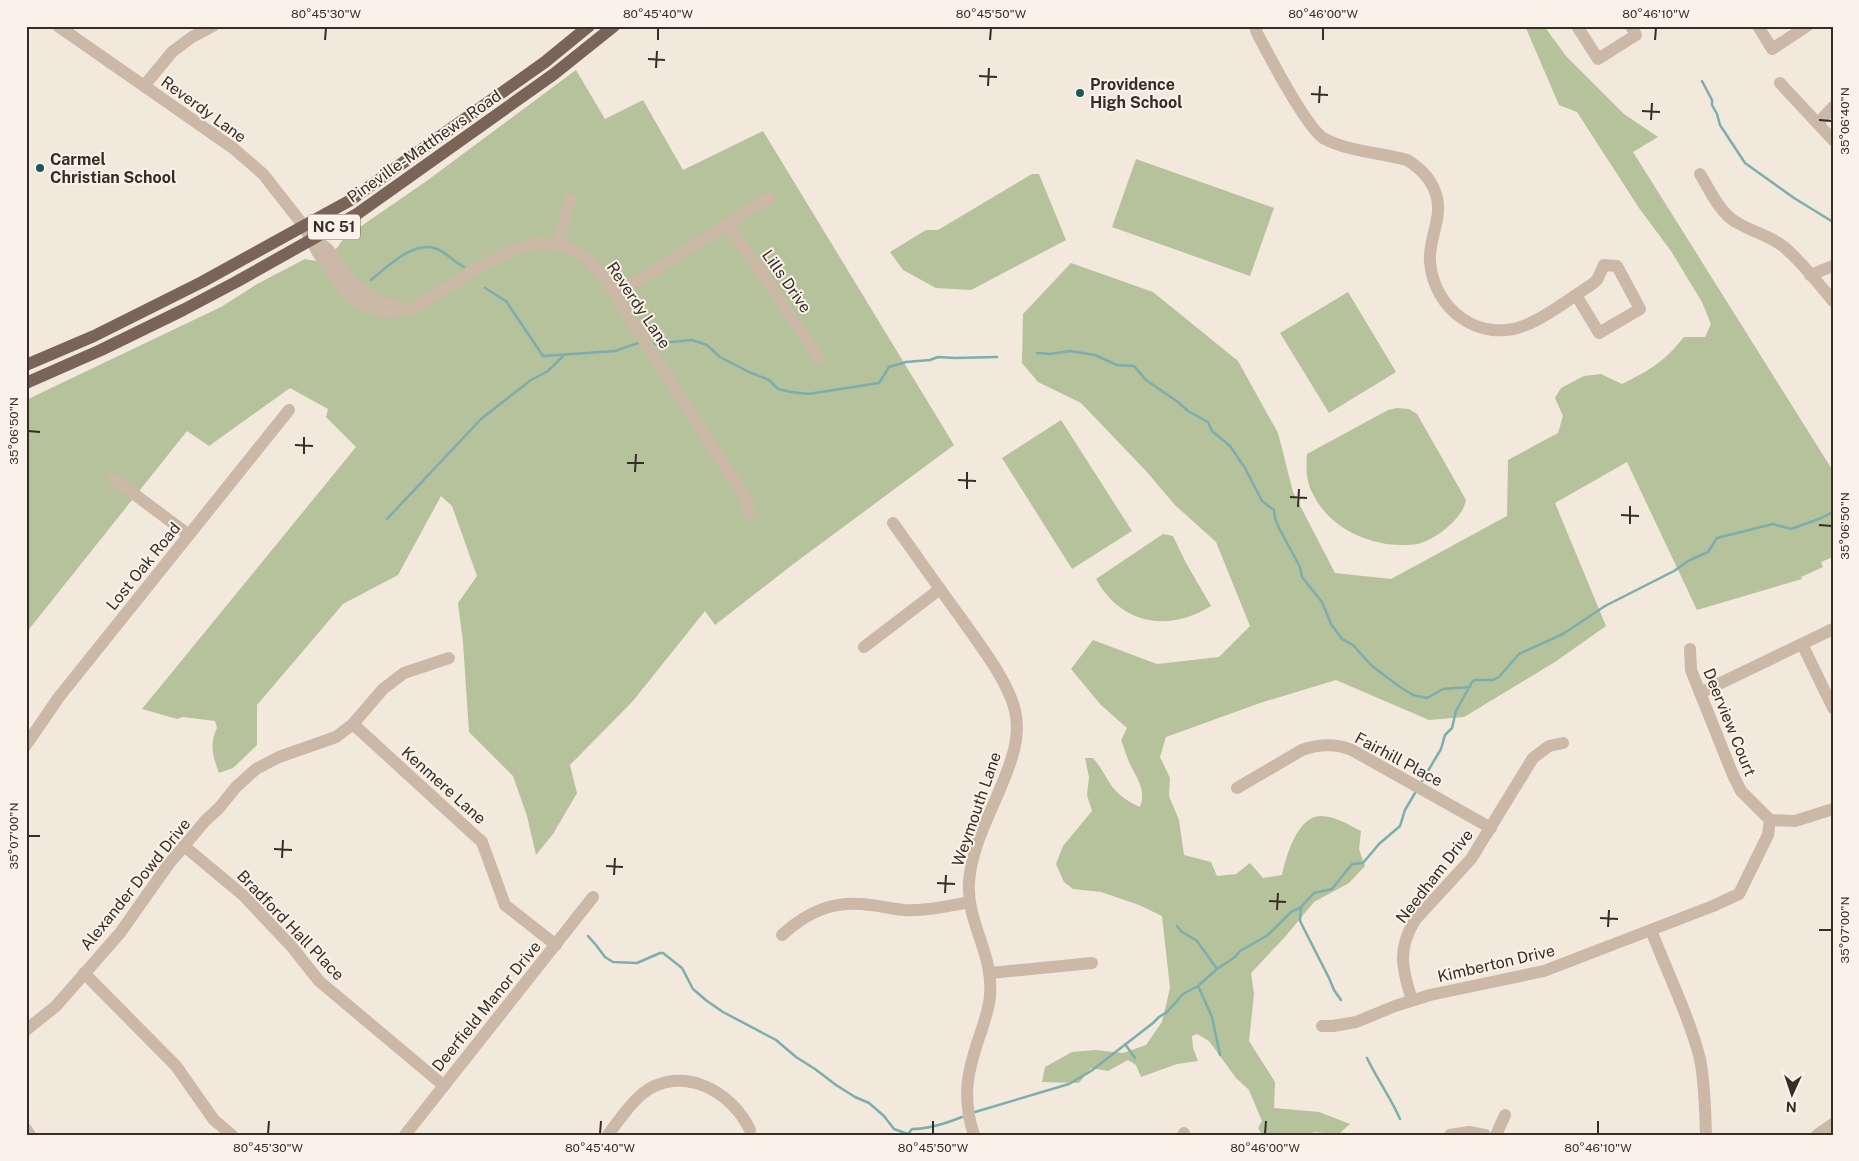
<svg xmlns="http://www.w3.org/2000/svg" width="1859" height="1161" viewBox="0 0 1859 1161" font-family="'Public Sans',sans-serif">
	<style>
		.green { fill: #b5c29b }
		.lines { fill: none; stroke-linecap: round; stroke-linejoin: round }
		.stream { stroke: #7aaeb1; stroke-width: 2.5 }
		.minor { stroke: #cbb8a7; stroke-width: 12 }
		.major { stroke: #7a6458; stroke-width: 12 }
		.ticks { fill: none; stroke: #372d28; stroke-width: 2 }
		.poi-dot { fill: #1c565a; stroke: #faf2e8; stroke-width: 2 }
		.labels { text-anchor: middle; stroke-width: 4; stroke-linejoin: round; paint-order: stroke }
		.shield { fill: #faf2e8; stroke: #726862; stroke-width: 1 }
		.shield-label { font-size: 15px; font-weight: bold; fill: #372d28 }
		.poi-label { font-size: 16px; font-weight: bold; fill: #372d28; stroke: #faf2e8; text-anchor: start }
		.street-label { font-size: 16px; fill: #372d28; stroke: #faf2e8 }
		.neatline { fill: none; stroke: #372d28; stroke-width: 2 }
		.ticks-label { font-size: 12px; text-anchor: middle; fill: #372d28 }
	</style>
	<rect width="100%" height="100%" fill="#f3e8dc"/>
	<g class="green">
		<path d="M1525,26H1544L1566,56L1624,114L1658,137L1633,152L1833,471V557L1821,562L1823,567L1801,577L1802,579L1697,610L1627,462L1555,503L1606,626L1555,662L1464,717L1429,720L1336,680L1260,703L1166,737L1160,757L1170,778L1169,796L1179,820L1184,855L1211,862L1217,876L1236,874L1250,863L1263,878L1282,875C1286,857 1297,816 1321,816C1335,816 1349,825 1361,831L1359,849L1365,866L1349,883L1314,902L1284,938L1251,973L1254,994L1249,1041L1275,1082L1274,1108L1319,1112L1350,1124L1339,1134L1313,1132L1312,1135H1262L1258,1128L1262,1121L1249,1090L1236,1078L1209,1041L1197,1034L1192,1036L1193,1048L1198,1061L1177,1064L1141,1077L1136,1065L1128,1060L1108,1071L1091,1068L1079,1083L1042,1082L1045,1067L1072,1052L1095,1050L1123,1053L1146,1045L1162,1022L1170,988L1162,916L1139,905L1101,892L1073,889L1064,882L1056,864L1063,846L1092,811L1087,795L1089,777L1085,758H1093C1101,767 1105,776 1111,785C1117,794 1131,804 1140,807C1147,790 1136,777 1129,762C1126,755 1124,747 1121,740L1127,728L1101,705L1071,669L1093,640L1157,664L1219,657L1250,626L1216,542L1175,505L1146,471L1081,403L1038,382L1022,363L1023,314L1071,263L1153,292L1238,361L1278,433L1293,492L1335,573L1391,579L1507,516L1508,460L1558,433L1563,416L1555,398L1561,388L1584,376L1601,374L1622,384C1650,370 1664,362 1684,337H1705L1711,324L1702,302L1671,251L1639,208L1577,112L1559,105Z"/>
		<path d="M576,70L605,119L643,100L683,170L763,131L954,445L792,565L715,625L705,611L632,702L570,765L577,793L553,834L536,855L527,816L513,776L469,732L463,642L458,603L477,576L452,506L441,496L398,575L343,604L257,705V745L233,768L219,773C213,757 209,744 217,728L215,721L183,717L177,719L142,709L356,447L326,417L328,409L290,388L209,446L187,431L26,633V400L221,307L257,284L305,259L316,261L337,248L344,238L428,180Z"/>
		<path d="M1136,159L1274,208L1250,276L1112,227Z"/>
		<path d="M1032,174H1039L1066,240L971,290L936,288L903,270L890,252L926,230H938Z"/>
		<path d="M1348,292L1396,372L1329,413L1280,333Z"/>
		<path d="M1397,408L1409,409L1417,414L1466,500C1463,513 1455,521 1444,530C1438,535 1429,540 1421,543C1415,545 1408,545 1402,545C1366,545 1327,526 1312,492C1306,481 1306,466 1307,454L1388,410Z"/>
		<path d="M1061,420L1132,531L1072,569L1002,458Z"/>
		<path d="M1163,534L1173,536L1186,563L1211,606C1167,633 1121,624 1096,579Z"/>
	</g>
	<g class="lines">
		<g class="stream">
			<path d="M1702,81L1712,100V105L1717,114L1720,125L1745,163L1794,198L1833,222"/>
			<path d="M371,280C387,267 415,239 437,249C447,253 454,262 464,267"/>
			<path d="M485,288L506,301L543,356L615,351L638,343"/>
			<path d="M652,344L692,340L707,345L720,357L749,372L769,380L778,389L791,392L808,394L879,383L889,367L906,362L930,360L938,357L955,358L997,357"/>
			<path d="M1037,353L1050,354L1070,351L1095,355L1117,365L1134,366L1146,380L1178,402L1188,411L1208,422L1212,431L1230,446L1245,468L1262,501L1274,510L1275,518L1279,528L1300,567L1302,577L1322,602L1331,624L1342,639L1353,645L1372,666L1400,687L1413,695L1427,698L1443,689L1470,687"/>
			<path d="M387,519L481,419L531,380L548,371L564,355"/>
			<path d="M1422,781L1441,749L1445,735L1452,728L1456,711L1472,682L1475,680H1493L1499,677L1519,654L1563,634L1605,606L1674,571L1688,561L1708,552L1717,538L1773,524L1791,529L1819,519L1833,512"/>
			<path d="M1301,907L1300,921L1329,978L1334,990L1341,1000"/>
			<path d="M1177,926L1181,931L1197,941L1217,969"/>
			<path d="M588,936L596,945L605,957L613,962L637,963L660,953H663L682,968L693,989L707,1001L723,1012L776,1040L796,1057L815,1069L836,1085L855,1097L869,1103L884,1116L894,1129L908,1134"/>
			<path d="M1198,986L1212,1017L1220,1055"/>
			<path d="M1125,1044L1135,1058"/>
			<path d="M1367,1058C1377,1079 1391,1098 1400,1119"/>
			<path d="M975,1112L1069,1084L1091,1071L1153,1023L1159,1017L1167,1012L1183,994L1198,986L1217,969L1235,957L1240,951L1268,935L1291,912L1301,907L1314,893L1332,889L1352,864L1363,863L1379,844L1400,826L1405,810L1415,793"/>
			<path d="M908,1134L912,1129C928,1129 947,1123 962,1117"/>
		</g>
		<g class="minor">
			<path d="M58,26L233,148L263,174L303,225L318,253L339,283L350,297L365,306L383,312L410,310L485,264L516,249L543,243L566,247L587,258L604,278L746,499L749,513"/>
			<path d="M1255,26L1257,33C1268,54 1308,131 1325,139C1347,151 1382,153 1407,160C1422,169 1433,181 1437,198C1442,219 1428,241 1430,262C1434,310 1480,344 1526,325C1549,316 1570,298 1591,285L1597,280L1604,265L1617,266L1640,309L1599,333L1576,295"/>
			<path d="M1577,26L1598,59L1636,35L1631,26"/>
			<path d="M1758,26L1772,49L1807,26"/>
			<path d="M1780,83L1833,140"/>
			<path d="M144,86L172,52L192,37L213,26"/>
			<path d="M1818,123L1833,107"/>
			<path d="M1700,174C1710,190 1719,212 1736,222C1752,232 1769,235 1784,247C1802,262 1818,283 1833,301"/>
			<path d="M727,224L766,279L819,358"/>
			<path d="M311,238C315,241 321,243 325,247C335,255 340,268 349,278C362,292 381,303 399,308"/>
			<path d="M558,246L570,199"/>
			<path d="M1810,275L1833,266"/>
			<path d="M615,295L769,198"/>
			<path d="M114,479L189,535"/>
			<path d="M893,523C916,555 938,587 961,618C979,644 999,669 1011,698C1019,717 1018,738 1012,757C1000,798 972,839 969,882C966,922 994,954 990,996C989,1008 985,1020 981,1032C968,1069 961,1096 974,1135"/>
			<path d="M1802,644L1833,708"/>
			<path d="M864,647L940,589"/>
			<path d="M1690,649L1691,670L1733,775L1741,791L1770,820L1795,821L1833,809"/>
			<path d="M1700,693L1833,629"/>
			<path d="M353,724L482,842L505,905L556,945"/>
			<path d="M26,745L59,697L289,410"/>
			<path d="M1237,788L1302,750C1319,744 1335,743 1352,750L1491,828"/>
			<path d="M184,846L244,896L292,947L319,981L443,1085"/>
			<path d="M1651,930C1667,972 1689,1016 1700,1059C1705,1084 1705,1109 1706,1135"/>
			<path d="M782,935C808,911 834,900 870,905C881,906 893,909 904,910C926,911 949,906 970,902"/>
			<path d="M84,973L176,1066L214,1120L232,1135"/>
			<path d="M990,973L1092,963"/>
			<path d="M1412,1000C1402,969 1397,949 1415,920L1471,859L1533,758L1549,746L1563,743"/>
			<path d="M1322,1026H1333L1356,1022L1395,1006L1430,995L1544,971L1713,906L1739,894L1768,835L1770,820"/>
			<path d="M26,1030L56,1006L120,933L168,865L205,821L219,808L236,787L256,769L279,757L336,737L353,724L383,689L404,673L449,658"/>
			<path d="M26,1129L30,1135"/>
			<path d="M405,1135L593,897"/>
			<path d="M608,1135C618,1121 629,1105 642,1094C681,1063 732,1091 750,1130"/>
			<path d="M1183,1135L1184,1133"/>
			<path d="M1450,1135L1469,1132L1485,1135"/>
			<path d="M1496,1135L1505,1115"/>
			<path d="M1817,1135L1833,1124"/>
		</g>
		<g class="major">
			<path d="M26,365L94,336L202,282L349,201L545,62L589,26"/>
			<path d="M26,383L101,350L183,310L236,282L357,214L554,74L614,26"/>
		</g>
	</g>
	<path class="ticks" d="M325,40L326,28M658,40V28M990,40L991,28M1323,40V28M1655,40L1656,28M648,59L665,60M656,68L657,51M979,76L997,77M988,86L989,68M1311,94L1328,95M1319,103L1320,86M1642,111L1660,112M1651,120L1652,103M1819,120L1832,121M28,431L40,432M295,445L313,446M304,454V437M627,463H644M635,472L636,454M958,480L976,481M967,489V472M1290,497L1307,498M1298,507L1299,489M1621,515L1639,516M1630,524V506M1819,525L1832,526M28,836H40M274,849L292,850M282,858L283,840M606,866L623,867M614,875L615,858M937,883L955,884M945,893L946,875M1269,901L1286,902M1277,910L1278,893M1600,918L1618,919M1608,927L1609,910M1819,930H1832M268,1134L269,1121M600,1134L601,1121M933,1134V1121M1265,1134L1266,1121M1598,1134V1121"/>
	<g class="poi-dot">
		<circle cx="1080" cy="93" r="5"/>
		<circle cx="40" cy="168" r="5"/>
	</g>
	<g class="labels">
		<rect class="shield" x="308" y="214.5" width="52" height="25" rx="4"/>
		<g class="shield-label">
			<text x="334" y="232">NC 51</text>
		</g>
		<g class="poi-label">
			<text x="1090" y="90">Providence<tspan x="1090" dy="18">High School</tspan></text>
			<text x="50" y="165">Carmel<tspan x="50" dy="18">Christian School</tspan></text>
		</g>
		<g class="street-label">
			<text transform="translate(204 109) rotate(36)" y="6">Reverdy Lane</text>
			<text transform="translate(424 146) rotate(-35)" y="6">Pineville-Matthews Road</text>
			<text transform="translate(787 281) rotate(55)" y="6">Lills Drive</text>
			<text transform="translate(639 305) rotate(56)" y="6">Reverdy Lane</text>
			<text transform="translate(143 566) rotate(-51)" y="6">Lost Oak Road</text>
			<text transform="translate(1730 722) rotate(68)" y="6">Deerview Court</text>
			<text transform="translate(1399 759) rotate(28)" y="6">Fairhill Place</text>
			<text transform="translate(444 785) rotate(42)" y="6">Kenmere Lane</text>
			<text transform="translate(976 809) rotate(-71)" y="6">Weymouth Lane</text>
			<text transform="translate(1434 876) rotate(-52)" y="6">Needham Drive</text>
			<text transform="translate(135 884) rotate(-51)" y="6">Alexander Dowd Drive</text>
			<text transform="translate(291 925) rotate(46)" y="6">Bradford Hall Place</text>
			<text transform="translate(1496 963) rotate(-13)" y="6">Kimberton Drive</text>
			<text transform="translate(486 1006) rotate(-51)" y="6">Deerfield Manor Drive</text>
		</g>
	</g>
	<rect width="1859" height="1161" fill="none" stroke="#faf2e8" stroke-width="55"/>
	<g transform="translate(1792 1094) rotate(183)" stroke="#faf2e8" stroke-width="4" paint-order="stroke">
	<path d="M0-4L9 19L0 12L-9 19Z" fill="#372d28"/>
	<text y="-8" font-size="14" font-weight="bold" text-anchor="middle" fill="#372d28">N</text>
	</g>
	<rect x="28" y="28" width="1804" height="1106" class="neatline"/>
	<g class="ticks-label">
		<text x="326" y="18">80°45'30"W</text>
		<text x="658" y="18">80°45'40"W</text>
		<text x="991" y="18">80°45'50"W</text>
		<text x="1323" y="18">80°46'00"W</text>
		<text x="1656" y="18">80°46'10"W</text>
		<text transform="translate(1845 121) rotate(-90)" y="4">35°06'40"N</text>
		<text transform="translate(14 431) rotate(-90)" y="4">35°06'50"N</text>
		<text transform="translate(1845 526) rotate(-90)" y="4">35°06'50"N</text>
		<text transform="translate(14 836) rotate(-90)" y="4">35°07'00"N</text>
		<text transform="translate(1845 930) rotate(-90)" y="4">35°07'00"N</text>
		<text x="268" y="1152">80°45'30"W</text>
		<text x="600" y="1152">80°45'40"W</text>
		<text x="933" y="1152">80°45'50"W</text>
		<text x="1265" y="1152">80°46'00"W</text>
		<text x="1598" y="1152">80°46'10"W</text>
	</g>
</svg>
